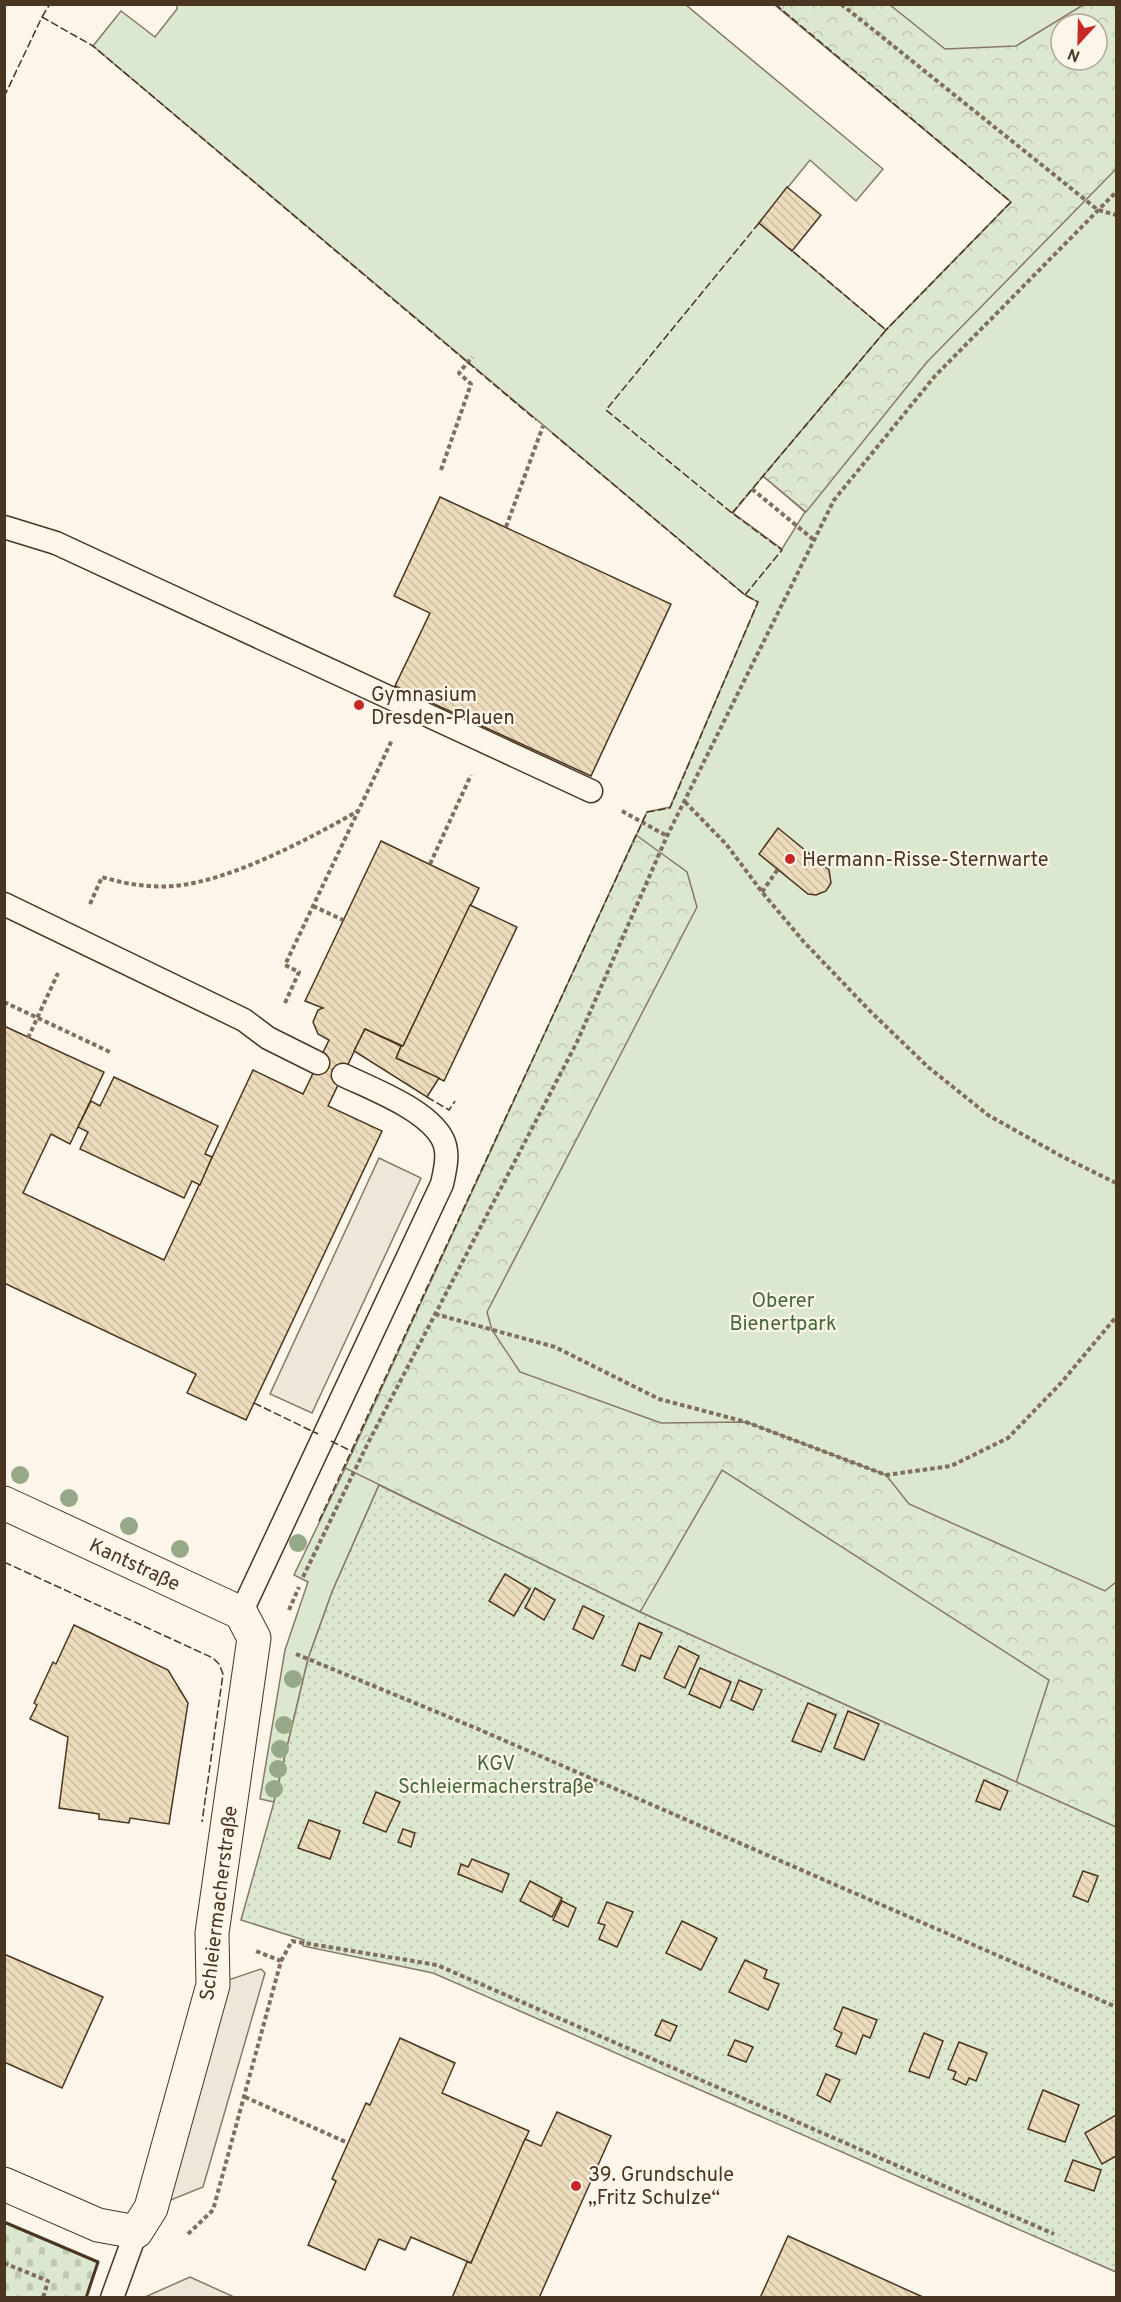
<svg xmlns="http://www.w3.org/2000/svg" width="1121" height="2302" viewBox="0 0 1121 2302" font-family="Overpass,sans-serif">
	<style>
		.green { fill: #dce7d0; stroke: #887966; stroke-width: 1.5; fill-rule: evenodd }
		.forest { fill: url(#forest-crowns); stroke: #887966; stroke-width: 1.5; fill-rule: evenodd }
		.cemetery { fill: url(#cemetery-stones); stroke: #887966; stroke-width: 1.5 }
		.garden { fill: url(#garden-dots); stroke: #887966; stroke-width: 1.5 }
		.parking { fill: #ede7d9; stroke: #887966; stroke-width: 1.5 }
		.building { fill: url(#building-back-hatch); stroke: #4a3520; stroke-width: 1.5 }
		.lines { fill: none; stroke-linecap: round; stroke-linejoin: round }
		.lane-casing { stroke: #4a3520; stroke-width: 25 }
		.street-casing { stroke: #4a3520; stroke-width: 35 }
		.path { stroke: #7f6f5c; stroke-width: 4; stroke-dasharray: 4.5 3; stroke-linecap: butt }
		.lane { stroke: #fbf6e9; stroke-width: 22 }
		.street { stroke: #fbf6e9; stroke-width: 33 }
		.fence { stroke: #4a3520; stroke-width: 1.5; stroke-dasharray: 8 3; stroke-linecap: butt }
		.wall { stroke: #4a3520; stroke-width: 3 }
		.tree { fill: #96a887 }
		.poi-dot { fill: #c62828; stroke: #fbf6e9; stroke-width: 2 }
		.labels { text-anchor: middle; stroke-width: 4.5; stroke-linejoin: round; paint-order: stroke }
		.poi-label { font-size: 20px; fill: #4a3520; stroke: #fbf6e9; text-anchor: start }
		.park-label { font-size: 20px; fill: #436837; stroke: #fbf6e9 }
		.street-label { font-size: 20px; fill: #4a3520; stroke: #fbf6e9 }
	</style>
	<defs>
		<pattern id="forest-crowns" width="20" height="18" patternUnits="userSpaceOnUse" patternTransform="scale(1.5)"><rect width="20" height="18" fill="#dce7d0"/><path d="M2 6a3 3 0 1 1 6 0M12 15a3 3 0 1 1 6 0" fill="none" stroke="#bec7b2"/></pattern>
		<pattern id="cemetery-stones" width="16" height="16" patternUnits="userSpaceOnUse" patternTransform="scale(1.5)"><rect width="16" height="16" fill="#dce7d0"/><path d="M2 7V4a2 2 0 0 1 4 0v3zM10 15v-3a2 2 0 0 1 4 0v3z" fill="#bec7b2"/></pattern>
		<pattern id="garden-dots" width="8" height="8" patternUnits="userSpaceOnUse" patternTransform="scale(1.5)"><rect width="8" height="8" fill="#dce7d0"/><path d="M2 2h.1M6 6h.1" fill="none" stroke="#bec7b2" stroke-width="1.8" stroke-linecap="round"/></pattern>
		<pattern id="building-back-hatch" width="6" height="6" patternUnits="userSpaceOnUse" patternTransform="scale(1.5)"><rect width="6" height="6" fill="#ecdcbc"/><path d="M-1 5l2 2M0 0l6 6M5-1l2 2" fill="none" stroke="#ccbda1"/></pattern>
	</defs>
	<rect width="100%" height="100%" fill="#fbf6e9"/>
	<path class="green" d="M177,5H686L883,169L856,201L810,160L759,223L886,330L1011,202L775,5H1116V1827L640,1612L379,1485L332,1592L308,1659L274,1802L260,1799L285,1650L308,1582L294,1575L353,1452L647,812L670,807L758,602L745,595L93,46L121,11L155,37L177,9ZM1061,24H1097V60H1061ZM763,476L805,512L782,549L733,513Z"/>
	<g class="forest">
		<path d="M775,5H890L945,49L1016,46L1083,5H1116V169L927,362L806,512L763,476L886,330L1011,202ZM1061,24H1097V60H1061Z"/>
		<path d="M636,835L687,872L697,907L487,1312L492,1330L520,1372L661,1423L746,1422L886,1475L909,1504L1105,1591L1116,1582V1827L1016,1783L1049,1680L722,1470L640,1612L345,1468Z"/>
	</g>
	<path class="cemetery" d="M4,2222L98,2262L86,2297H5Z"/>
	<path class="garden" d="M379,1485L640,1612L1116,1827V2272L433,1973L303,1946L304,1940L241,1920L274,1802L308,1659L332,1592Z"/>
	<g class="parking">
		<path d="M379,1158L421,1178L312,1413L270,1394Z"/>
		<path d="M261,1969L265,1973L203,2187L151,2208L213,1985Z"/>
		<path d="M190,2277L234,2297H145Z"/>
	</g>
	<g class="building">
		<path d="M787,187L821,215L792,251L759,223Z"/>
		<path d="M440,497L671,604L591,776L395,686L430,613L394,596Z"/>
		<path d="M778,828L829,870L831,883L826,891L816,895L808,894L759,854Z"/>
		<path d="M381,841L479,888L403,1046L365,1029L328,1106L382,1131L246,1420L187,1393L196,1374L4,1283V1026L104,1072L70,1144L51,1134L23,1193L164,1260L253,1070L303,1094L329,1040L318,1034L313,1022L318,1010L323,1008L305,1001Z"/>
		<path d="M470,905L517,927L444,1081L396,1058L401,1046H403Z"/>
		<path d="M365,1029L401,1046L396,1058L439,1078L427,1097L354,1051Z"/>
		<path d="M114,1077L218,1126L205,1154L212,1157L200,1185L192,1181L184,1198L80,1149L88,1132L78,1127L91,1101L100,1106Z"/>
		<path d="M505,1574L530,1589L514,1616L489,1601Z"/>
		<path d="M535,1588L555,1600L544,1620L525,1608Z"/>
		<path d="M583,1606L604,1616L593,1639L573,1629Z"/>
		<path d="M639,1623L662,1633L650,1659L641,1655L635,1671L622,1665Z"/>
		<path d="M74,1625L168,1670L188,1703L169,1824L130,1818L129,1823L99,1819V1814L59,1808L68,1737L30,1719L37,1705L34,1703L53,1662L56,1664Z"/>
		<path d="M679,1646L699,1656L685,1688L664,1678Z"/>
		<path d="M700,1668L731,1682L720,1708L689,1694Z"/>
		<path d="M739,1680L762,1690L753,1710L731,1700Z"/>
		<path d="M808,1703L836,1715L821,1752L792,1741Z"/>
		<path d="M848,1711L879,1724L864,1760L834,1748Z"/>
		<path d="M984,1780L1008,1791L1000,1810L976,1801Z"/>
		<path d="M376,1792L400,1802L386,1832L363,1823Z"/>
		<path d="M309,1820L340,1831L330,1859L298,1848Z"/>
		<path d="M403,1829L415,1833L411,1847L398,1842Z"/>
		<path d="M472,1859L509,1874L502,1892L458,1874L461,1864L468,1867Z"/>
		<path d="M1083,1871L1098,1876L1088,1902L1073,1896Z"/>
		<path d="M530,1881L562,1898L552,1917L520,1901Z"/>
		<path d="M562,1901L576,1908L568,1927L553,1920Z"/>
		<path d="M607,1902L633,1912L617,1947L599,1939L605,1925L598,1923Z"/>
		<path d="M682,1921L717,1938L701,1970L666,1953Z"/>
		<path d="M4,1954L103,1997L62,2088L4,2062Z"/>
		<path d="M745,1960L767,1970L764,1978L779,1984L768,2010L729,1992Z"/>
		<path d="M843,2007L877,2020L870,2038L863,2035L856,2054L836,2046L842,2033L834,2029Z"/>
		<path d="M662,2020L677,2026L670,2041L655,2035Z"/>
		<path d="M924,2033L943,2041L929,2078L909,2071Z"/>
		<path d="M400,2038L455,2063L442,2093L529,2131L471,2263L411,2237L405,2250L379,2239L365,2270L308,2245L336,2181L332,2179L348,2143L366,2103L370,2105Z"/>
		<path d="M735,2040L753,2047L746,2062L728,2055Z"/>
		<path d="M959,2042L987,2053L976,2081L969,2078L966,2085L953,2079L956,2072L948,2069Z"/>
		<path d="M826,2074L840,2080L830,2102L817,2095Z"/>
		<path d="M1043,2090L1079,2105L1065,2142L1028,2129Z"/>
		<path d="M557,2112L611,2136L539,2298H452L467,2262L471,2263L525,2139L541,2146Z"/>
		<path d="M1116,2115V2156L1102,2164L1085,2133Z"/>
		<path d="M1073,2160L1101,2170L1094,2191L1065,2181Z"/>
		<path d="M788,2236L925,2298H760Z"/>
	</g>
	<g class="lines">
		<g class="lane-casing">
			<g id="lane">
				<path d="M4,527L56,543L591,791"/>
				<path d="M4,904L244,1020L268,1038L318,1063"/>
				<path d="M241,1613L442,1184C445,1170 450,1152 442,1138C426,1109 372,1089 343,1075"/>
				<path d="M112,2298L136,2232"/>
			</g>
		</g>
		<g class="street-casing">
			<path id="street" d="M4,1503L241,1613L254,1638L212,1933L213,1985L151,2208L136,2232L98,2225L4,2184"/>
		</g>
		<g class="path">
			<path d="M841,4L1098,210L1116,215"/>
			<path d="M441,470L471,384L459,373L472,357"/>
			<path d="M752,489L814,540"/>
			<path d="M506,527L543,426"/>
			<path d="M685,802L726,844L762,892L804,942L869,1010L928,1067L988,1115L1061,1156L1116,1183"/>
			<path d="M622,811L667,836"/>
			<path d="M430,864L471,775"/>
			<path d="M762,892L778,869"/>
			<path d="M90,904L102,877C125,884 150,888 175,886C232,880 307,840 358,811"/>
			<path d="M313,906L343,920"/>
			<path d="M4,1002L112,1053"/>
			<path d="M285,1003L299,972L285,965L392,740"/>
			<path d="M28,1038L58,973"/>
			<path d="M435,1314L555,1347L659,1399L746,1422L886,1475L951,1466L1008,1438L1061,1383L1116,1317"/>
			<path d="M303,1577L367,1445L577,1042L667,836L834,500L935,376L1116,192"/>
			<path d="M289,1610L299,1587"/>
			<path d="M296,1654L478,1729L1116,2007"/>
			<path d="M281,1961L292,1941L437,1965L1054,2234"/>
			<path d="M245,2097L348,2143"/>
			<path d="M188,2234L213,2210L281,1961L256,1951"/>
			<path d="M4,2263L48,2281L43,2298"/>
		</g>
		<use href="#lane" class="lane"/>
		<use href="#street" class="street"/>
		<g class="fence">
			<path d="M775,4L1011,202L886,330"/>
			<path d="M42,17L50,4"/>
			<path d="M4,97L42,17L93,46L536,420"/>
			<path d="M732,513L886,330L789,248"/>
			<path d="M745,595L782,550L732,513L606,410L759,223L762,225"/>
			<path d="M427,1097L449,1110L455,1101"/>
			<path d="M254,1403L318,1434"/>
			<path d="M331,1441L353,1452"/>
			<path d="M319,1521L647,812L670,808L758,602L745,595L551,432"/>
			<path d="M4,1562L213,1658L219,1664L223,1674L202,1822"/>
		</g>
		<path class="wall" d="M4,2222L98,2262L86,2298"/>
	</g>
	<g class="tree">
		<circle cx="20" cy="1475" r="9"/>
		<circle cx="69" cy="1498" r="9"/>
		<circle cx="129" cy="1526" r="9"/>
		<circle cx="298" cy="1543" r="9"/>
		<circle cx="180" cy="1549" r="9"/>
		<circle cx="293" cy="1679" r="9"/>
		<circle cx="284" cy="1725" r="9"/>
		<circle cx="280" cy="1749" r="9"/>
		<circle cx="278" cy="1769" r="9"/>
		<circle cx="274" cy="1789" r="9"/>
	</g>
	<g class="poi-dot">
		<circle cx="359" cy="705" r="6"/>
		<circle cx="790" cy="859" r="6"/>
		<circle cx="576" cy="2186" r="6"/>
	</g>
	<g class="labels">
		<g class="poi-label">
			<text x="371" y="701">Gymnasium<tspan x="371" dy="23">Dresden-Plauen</tspan></text>
			<text x="802" y="866">Hermann-Risse-Sternwarte</text>
			<text x="588" y="2181">39. Grundschule<tspan x="588" dy="23">„Fritz Schulze“</tspan></text>
		</g>
		<g class="park-label">
			<text x="783" y="1307">Oberer<tspan x="783" dy="23">Bienertpark</tspan></text>
			<text x="496" y="1770">KGV<tspan x="496" dy="23">Schleiermacherstraße</tspan></text>
		</g>
		<g class="street-label">
			<text transform="translate(135 1564) rotate(25)" y="7">Kantstraße</text>
			<text transform="translate(218 1903) rotate(-83)" y="7">Schleiermacherstraße</text>
		</g>
	</g>
	<rect width="1121" height="2302" fill="none" stroke="#4a3520" stroke-width="12"/>
	<g transform="translate(1079 42) rotate(202)"><circle r="28" fill="#fbf6e9" stroke="#b4a999" stroke-width="1.5"/>
	<path d="M0-4.5L10 22L0 15L-10 22Z" fill="#c62828"/>
	<text y="-9" font-size="16" font-weight="bold" text-anchor="middle" fill="#4a3520">N</text>
	</g>
</svg>
